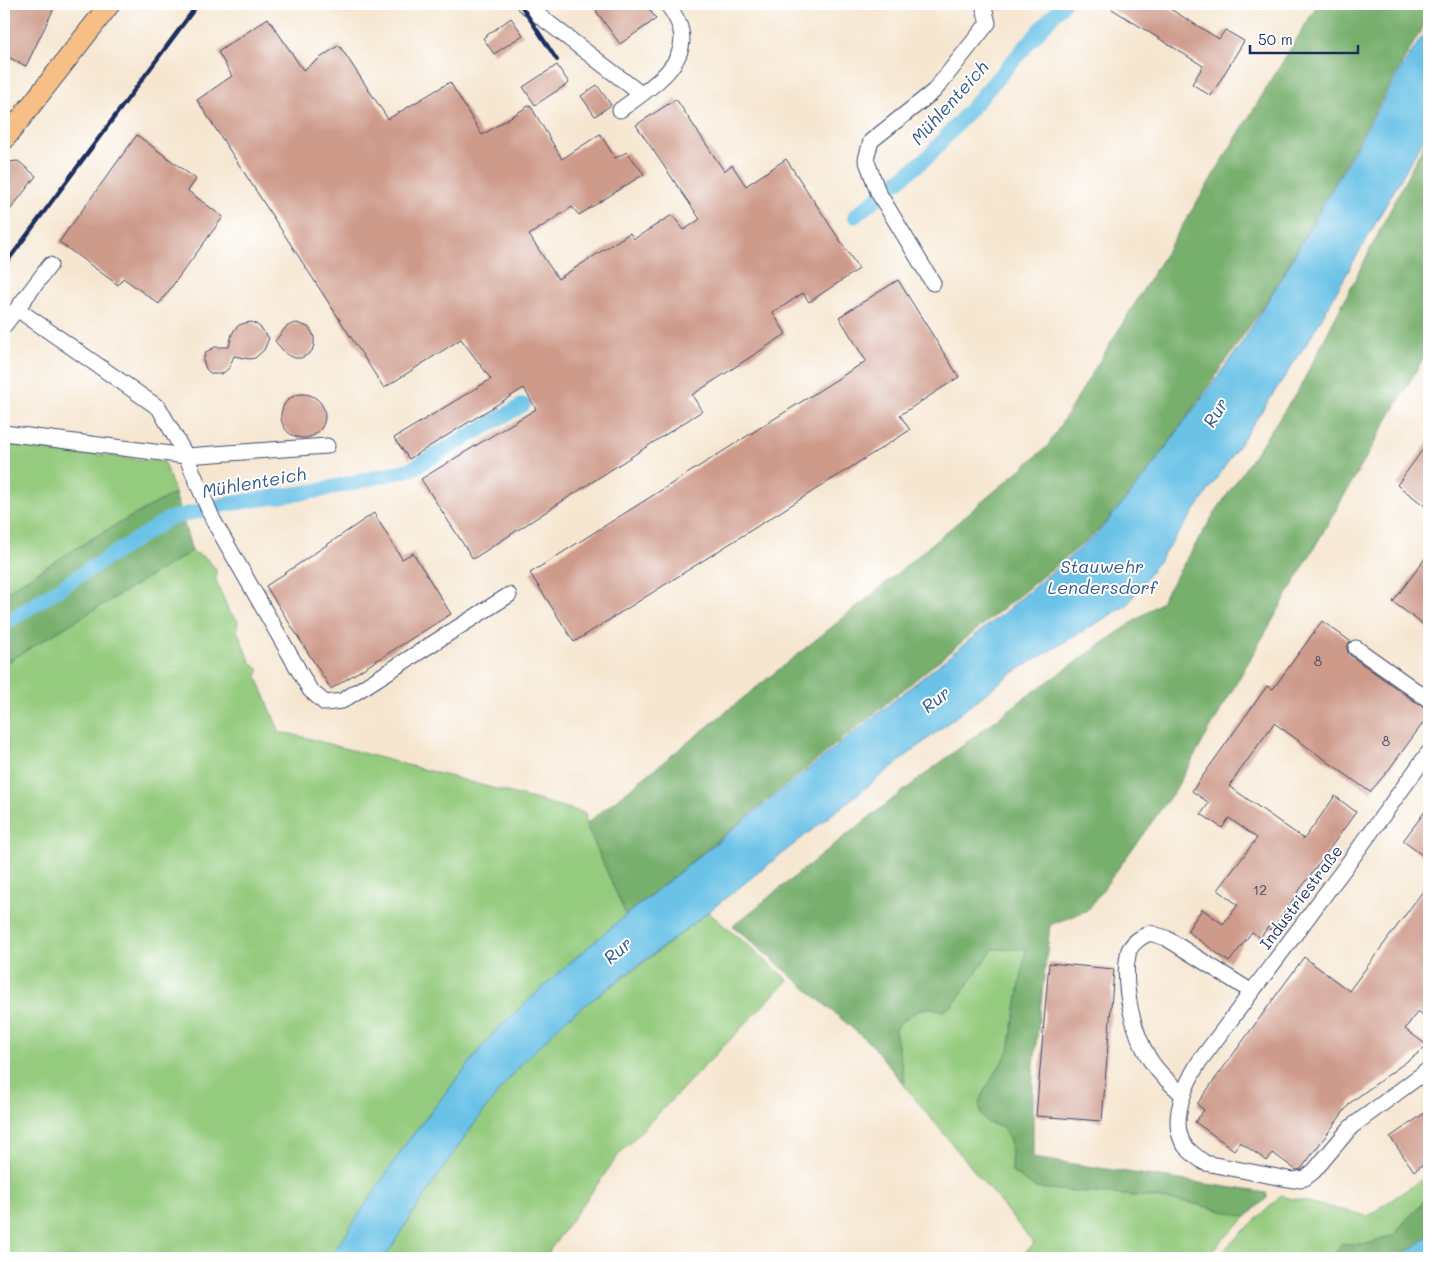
<svg xmlns="http://www.w3.org/2000/svg" width="1433" height="1262" viewBox="0 0 1433 1262" font-family="Mali,sans-serif">
	<style>
		.green { fill: #94cb7e; stroke: #587d6e }
		.forest { fill: #77af6d; stroke: #496f66 }
		.water { fill: #6ac2e7; stroke: #4278a2 }
		.lines { fill: none; stroke-linecap: round; stroke-linejoin: round }
		.canal { stroke: #6ac2e7; stroke-width: 15 }
		.building { fill: #ce9a8a }
		.minor-casing { stroke: #3c4a6f; stroke-width: 17 }
		.major-casing { stroke: #3c4a6f; stroke-width: 22 }
		.minor { stroke: #fff; stroke-width: 15 }
		.major { stroke: #f5bf86; stroke-width: 20 }
		.rail { stroke: #1b2f5e; stroke-width: 4 }
		.labels { text-anchor: middle; stroke-width: 4; stroke-linejoin: round; paint-order: stroke }
		.number-label { font-size: 14px; fill: #484a69 }
		.street-label { font-size: 16px; fill: #1b2f5e; stroke: #fff }
		.water-label { font-size: 18px; font-style: italic; fill: #335b87; stroke: #fff }
	</style>
	<rect width="100%" height="100%" fill="#fff"/>
	<filter id="ink" filterUnits="userSpaceOnUse"><feTurbulence type="fractalNoise" baseFrequency=".02" numOctaves="2"/><feDisplacementMap in="SourceGraphic" scale="10" xChannelSelector="R" yChannelSelector="G"/><feConvolveMatrix kernelMatrix="1 2 1 2 8 2 1 2 1" color-interpolation-filters="sRGB"/></filter>
	<filter id="wash" filterUnits="userSpaceOnUse"><feTurbulence type="fractalNoise" baseFrequency=".0096" numOctaves="4" result="noise"/><feDisplacementMap in="SourceGraphic" scale="20" xChannelSelector="R" yChannelSelector="G"/><feGaussianBlur stdDeviation="1.12" result="paint"/><feColorMatrix in="noise" values="0 0 0 0 0 0 0 0 0 0 0 0 0 0 0 0 0 1.4 0 .05"/><feComposite in="paint" operator="in"/></filter>
	<g filter="url(#wash)">
		<rect width="100%" height="100%" fill="#f6e6d0"/>
		<g class="green">
			<path d="M4,444L164,462L175,493L103,532L4,593Z"/>
			<path d="M192,551L207,559L216,569V580L229,612L238,620L237,631L251,663L259,670L257,677L280,733L292,734L585,813L586,824L626,915L574,959L495,1031L407,1142L330,1258H4V1027L6,1022L4,1016V664Z"/>
			<path d="M708,912L788,980L620,1153L544,1258H385C436,1176 491,1088 563,1022C580,1006 605,991 624,977C653,956 680,934 708,912Z"/>
			<path d="M993,949H1026L1009,1051L983,1093L988,1123L1003,1127L1010,1141L1012,1172L1035,1188L1149,1197L1192,1203L1246,1217L1204,1258H1018L1034,1244L903,1084L905,1082L895,1031C897,1022 918,1009 927,1008C932,1007 938,1010 943,1011L953,1005Z"/>
			<path d="M1421,1180L1429,1192V1196L1405,1221L1395,1235L1368,1244H1341L1331,1258H1215L1281,1196L1368,1216Z"/>
		</g>
		<g class="forest">
			<path d="M1318,4H1429V16L1272,293L1213,380L1143,479L1097,532L626,915L586,824L863,602L1047,447Z"/>
			<path d="M1429,134V348L1175,790L1088,910L1050,925L1033,1072V1158L1267,1193V1198L1246,1217L1192,1203L1149,1197L1035,1188L1012,1172L1010,1141L1003,1127L988,1123L981,1115L979,1102L983,1093L1009,1051L1026,949H993L953,1005L943,1011C939,1010 932,1007 927,1008C918,1009 897,1022 895,1031L905,1083L903,1084L873,1046L733,926L845,836L1023,699L1160,603L1214,514L1299,389Z"/>
			<path d="M175,493L192,551L4,664V593L103,532Z"/>
			<path d="M1429,1196V1258H1331L1341,1244H1368L1395,1235L1405,1221Z"/>
		</g>
		<g class="water">
			<path d="M1429,26V129L1309,340L1201,502L1127,605L1009,675L685,930L564,1021L515,1071L468,1132L411,1216L385,1258H330L407,1142L495,1031L574,959L626,915L1007,610L1098,533L1146,475L1240,346L1284,274L1402,67Z"/>
			<path d="M1429,1236V1256L1427,1258H1402L1406,1253Z"/>
		</g>
		<g class="lines">
			<g class="canal">
				<path d="M855,216L929,156L1063,4"/>
				<path d="M4,624L168,519L227,504L322,490L411,469L523,405"/>
			</g>
		</g>
		<g id="blocks">
			<g class="building">
				<path d="M4,4H56L26,66L4,55Z"/>
				<path d="M607,4H646L656,19L620,44L596,11Z"/>
				<path d="M1104,4H1162L1219,39L1225,30L1244,41L1211,96L1192,84L1203,66Z"/>
				<path d="M268,18L303,70L339,45L388,119L450,82L482,135L530,105L562,159L600,134L615,158L627,152L644,174L579,215L572,207L529,235L558,279L630,233L634,239L672,215L684,230L700,219L636,125L676,99L724,171L732,165L746,186L786,159L859,269L809,302L803,293L773,313L786,334L692,395L702,411L473,559L421,479L536,409L524,388L409,459L394,438L491,379L461,339L384,388L197,100L232,76L218,52Z"/>
				<path d="M511,18L523,35L494,54L483,38Z"/>
				<path d="M557,65L569,83L535,105L523,87Z"/>
				<path d="M597,85L611,105L595,116L581,96Z"/>
				<path d="M137,135L196,179L188,191L223,217L159,304L123,278L118,285L59,242Z"/>
				<path d="M18,161L36,176L4,218V167L8,162Z"/>
				<path d="M898,280L959,377L900,415L910,430L574,642L530,573L866,361L839,317Z"/>
				<path d="M251,322L256,324L261,328L269,338L264,350L255,358L249,359L234,356L229,368L222,374H213L209,372L206,369L203,360L206,352L215,347H229L232,334L235,329L239,325L245,323Z"/>
				<path d="M297,323L308,327L312,332L314,337V345L312,351L307,355L301,358H295L286,354L275,341L286,327L292,324Z"/>
				<circle cx="303" cy="416" r="22"/>
				<path d="M1429,441V509L1397,485Z"/>
				<path d="M374,513L402,559L413,553L451,614L331,689L266,586Z"/>
				<path d="M1429,553V629L1393,602Z"/>
				<path d="M1322,621L1350,641L1347,648L1348,652L1351,656L1424,708L1429,709V715L1387,772L1370,792L1274,723L1229,786L1304,839L1335,796L1356,812L1271,930L1268,927L1260,938L1252,932L1229,962L1187,931L1202,909L1223,924L1238,905L1218,890L1257,838L1229,818L1222,828L1201,814L1209,803L1192,791L1267,686L1273,689Z"/>
				<path d="M1429,806V860L1403,841Z"/>
				<path d="M1429,883V1020L1418,1011L1405,1029L1428,1046L1351,1102L1301,1169L1296,1170L1273,1153L1267,1161L1240,1142L1234,1150L1195,1122L1204,1110L1197,1104L1304,957L1349,991Z"/>
				<path d="M1049,963L1114,969L1102,1121L1036,1116Z"/>
				<path d="M1429,1110V1160L1414,1171L1390,1137Z"/>
			</g>
		</g>
	</g>
	<g filter="url(#ink)">
		<use href="#blocks" fill-opacity="0" stroke="#3c4a6f" stroke-width="1"/>
		<g class="lines">
			<g class="minor-casing">
				<g id="minor">
					<path d="M524,4L641,94"/>
					<path d="M620,110C644,92 689,66 681,31C679,21 673,12 667,4"/>
					<path d="M933,283L878,192L866,159L871,141L934,91L988,23L983,4"/>
					<path d="M17,309L159,408L186,456L213,520L310,690L325,703L342,701L509,595"/>
					<path d="M4,326L50,265"/>
					<path d="M4,433L186,456L327,446"/>
					<path d="M1356,648L1429,700"/>
					<path d="M1429,752L1344,869L1199,1062C1186,1083 1168,1122 1185,1146C1191,1153 1198,1158 1205,1163L1293,1180L1305,1178L1314,1171L1351,1127L1429,1069"/>
					<path d="M1183,1095C1171,1084 1157,1072 1149,1058C1133,1032 1124,991 1127,961C1128,957 1128,953 1129,950C1134,941 1141,937 1150,933L1166,938L1252,992"/>
				</g>
			</g>
			<g class="major-casing">
				<path id="major" d="M4,140L110,4"/>
			</g>
			<use href="#minor" class="minor"/>
			<use href="#major" class="major"/>
			<g class="rail">
				<path d="M520,4L557,60"/>
				<path d="M4,266L198,4"/>
			</g>
		</g>
	</g>
	<g class="labels">
		<g class="number-label">
			<text x="1318" y="666">8</text>
			<text x="1386" y="746">8</text>
			<text x="1260" y="895">12</text>
		</g>
		<g class="street-label">
			<text transform="translate(1301 897) rotate(-53)" y="6">Industriestraße</text>
		</g>
		<g class="water-label">
			<text transform="translate(950 103) rotate(-48)" y="6">Mühlenteich</text>
			<text transform="translate(1216 413) rotate(-58)" y="6">Rur</text>
			<text transform="translate(254 483) rotate(-10)" y="6">Mühlenteich</text>
			<text x="1102" y="573">Stauwehr<tspan x="1102" dy="21">Lendersdorf</tspan></text>
			<text transform="translate(936 700) rotate(-38)" y="6">Rur</text>
			<text transform="translate(618 951) rotate(-40)" y="6">Rur</text>
		</g>
	</g>
	<rect width="1433" height="1262" fill="none" stroke="#fff" stroke-width="20"/>
	<path d="M1250 45v8h108v-8" fill="none" stroke="#1b2f5e" stroke-width="2.5"/>
	<text x="1258" y="45" font-size="15" fill="#1b2f5e" stroke="#ffffff" stroke-width="4" paint-order="stroke">50 m</text>
</svg>
